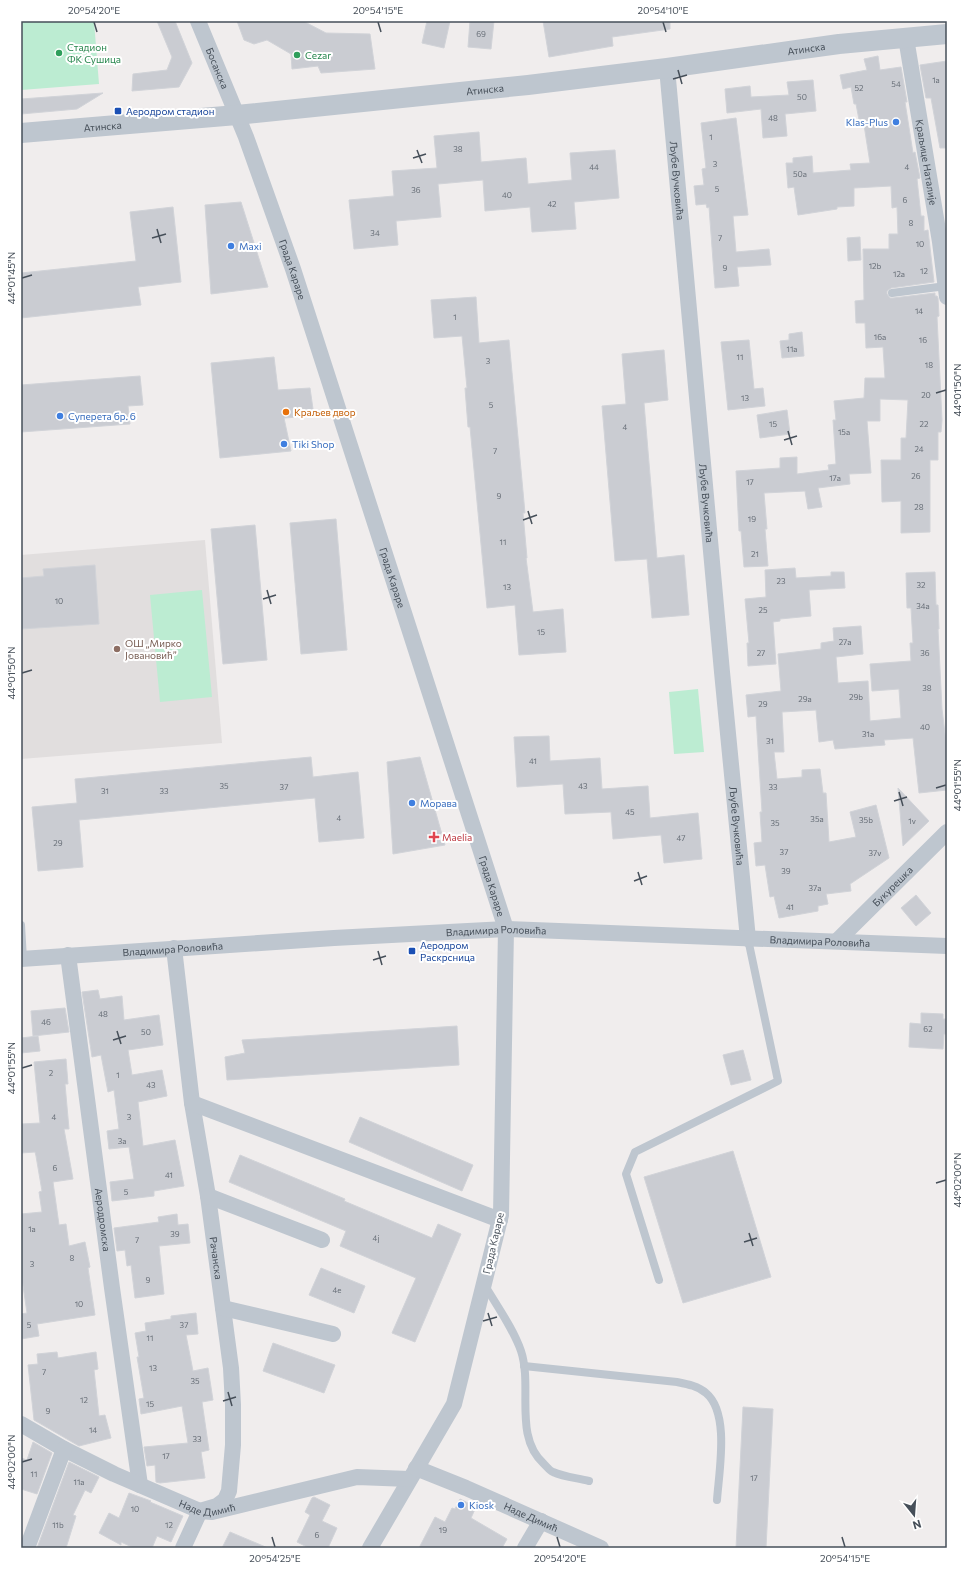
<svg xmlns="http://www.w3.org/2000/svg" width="968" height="1569" viewBox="0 0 968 1569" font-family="Commissioner,sans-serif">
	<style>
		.education { fill: #e1dede }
		.green { fill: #bcecd2 }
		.building { fill: #caccd2; stroke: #d1d3d8 }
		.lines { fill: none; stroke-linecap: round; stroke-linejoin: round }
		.service { stroke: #bec6cf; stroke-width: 8 }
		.minor { stroke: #bec6cf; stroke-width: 16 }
		.tertiary { stroke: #bec6cf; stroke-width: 20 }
		.ticks { fill: none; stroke: #464f59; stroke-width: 1.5 }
		.leisure-dot { fill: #2e9e5b; stroke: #fff; stroke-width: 1.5 }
		.transit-dot { fill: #1a4fb4; stroke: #fff; stroke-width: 1.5 }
		.shop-dot { fill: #3f7fe0; stroke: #fff; stroke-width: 1.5 }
		.food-dot { fill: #e8710a; stroke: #fff; stroke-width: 1.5 }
		.education-dot { fill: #8d6e63; stroke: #fff; stroke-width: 1.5 }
		.health-dot { fill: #e0444e; stroke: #fff; stroke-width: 1.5 }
		.labels { text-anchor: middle; stroke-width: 4; stroke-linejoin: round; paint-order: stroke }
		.number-label { font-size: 8px; fill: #676e77 }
		.leisure-label { font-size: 10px; fill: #27864d; stroke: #fff; text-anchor: start }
		.street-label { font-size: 10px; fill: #464f59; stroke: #fff }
		.transit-label { font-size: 10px; fill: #164399; stroke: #fff; text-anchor: start }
		.shop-label { font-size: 10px; fill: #366cbe; stroke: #fff; text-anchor: start }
		.food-label { font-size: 10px; fill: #c56008; stroke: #fff; text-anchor: start }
		.education-label { font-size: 10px; fill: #785e54; stroke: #fff; text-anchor: start }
		.health-label { font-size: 10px; fill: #be3a42; stroke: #fff; text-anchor: start }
		.neatline { fill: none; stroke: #464f59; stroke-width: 1.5 }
		.ticks-label { font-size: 10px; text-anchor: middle; fill: #464f59 }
	</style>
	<rect width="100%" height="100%" fill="#f0eded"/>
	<path class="education" d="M205,540L222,743L21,759V555Z"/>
	<g class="green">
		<path d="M21,21H94L99,84L21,90Z"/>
		<path d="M202,590L212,697L160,702L150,595Z"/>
		<path d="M698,689L704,752L674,754L669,692Z"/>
	</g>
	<g class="building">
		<path d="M157,21H175L192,63L179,87L132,91L133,74L167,70L172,57Z"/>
		<path d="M237,21H303L326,33L370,34L375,69L321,73L318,66L292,69L291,54L267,40L254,44L244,40Z"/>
		<path d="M427,21H450L444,48L422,43Z"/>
		<path d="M470,21H494L491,49L468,47Z"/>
		<path d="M543,21H670V29L612,37L613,46L549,57Z"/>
		<path d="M878,56L880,70L901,67L907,102H905L913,153L915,152L920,178L917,179L921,216H924V231L928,230L934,282L891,288L887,291V294L890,298H893L935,293V296H937L938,298L939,316L937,317L942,420L941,432H938V460H930V532L901,533V501L882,502L881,460H901V438H906L908,400L880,399V421H867L871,473L849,474L850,484L818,488L822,507L808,509L805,491L764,493L767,529H765L768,566L744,567L741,531H739L736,471L780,468V458L797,457V474L829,470L828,465L836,464L833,420H836L834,401L864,398L865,378H885L883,347L866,348L865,323H856L855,301L864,300L863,249H889V234H898L897,207L892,208L891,186L854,188V206L837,207V209L798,215L794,187L788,188L786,163H793V158L812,156L813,173L851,170L850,164L870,163L864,125H860L856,104H854L851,87L843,89L840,75L867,70L864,59Z"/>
		<path d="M947,61V148H940L931,98H926L920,65Z"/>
		<path d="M813,80L816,111L785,114L787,136L763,138L761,109L727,113L725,89L750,86L751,97L789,95L787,82Z"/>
		<path d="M103,93L77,109L21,114V99Z"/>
		<path d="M736,118L748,215L733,216L736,252L769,249L771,265L737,267L739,286L715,288L709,207L707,208L706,204L696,205L694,186L704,185L702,169L706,168L701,123Z"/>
		<path d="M479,132L481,162L526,158L528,184L572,180L570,153L615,150L619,198L574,202L576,229L532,232L530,207L485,211L483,180L438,184L441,217L396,221L398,245L354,249L349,200L394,196L392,171L437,168L434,136Z"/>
		<path d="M241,202L268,287L211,294L205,205Z"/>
		<path d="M173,207L181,282L138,287L141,305L21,318V273L136,261L130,212Z"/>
		<path d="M860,237L861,260L848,261L847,238Z"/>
		<path d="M476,297L479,343L509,340L525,513H523L527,558H526L533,612L563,609L566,652L519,655L515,605L487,608L470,427H468L465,388H467L462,336L434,338L431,300Z"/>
		<path d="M802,332L804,356L782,358L780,341L789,340V334Z"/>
		<path d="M749,340L754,389L763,388L765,406L728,410L721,342Z"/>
		<path d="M664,350L668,400L644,403L657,558L684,555L689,615L652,618L647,559L615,561L602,406L626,404L622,354Z"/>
		<path d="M274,357L278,390L310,388L314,416L284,418L291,451L220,458L211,363Z"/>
		<path d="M140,376L143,405L128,406L130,424L21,432V385Z"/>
		<path d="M787,410L790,434L760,438L757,415Z"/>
		<path d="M336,519L347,650L301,654L290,523Z"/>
		<path d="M255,525L267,660L223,664L211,529Z"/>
		<path d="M95,565L99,624L21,629V578L44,576L43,569Z"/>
		<path d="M795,568L796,578L831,576V572H844L845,588L809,590L811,616L780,619V621L773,622L776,664L748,666L747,643H749L745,599L766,597L765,570Z"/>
		<path d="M935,572L936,605H938L939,629H938L942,709L947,750V790L919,793L913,738L884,740L885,745L835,749L833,740L819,742L816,710L782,712L784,752H774L777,779L802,777V770L820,769L823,793H826L829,842L856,837L850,812L876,805L889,858L850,884L851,891L826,894L828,904L818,906V911L779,918L774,896L770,897L765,865L756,866L754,843L762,842L760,812H762L756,716L748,717L746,695L781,691L778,654L821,649V643L834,641L833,628L861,626L863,654L836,657L838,683L868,681L870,721L901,718L899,689L872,691L870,664L911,661L910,643H913L911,608H907L906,573Z"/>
		<path d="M549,736L550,761L600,758L602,789L648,786L650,818L698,813L702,859L664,863L661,835L613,839L611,812L565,814L563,784L517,787L514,737Z"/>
		<path d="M311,757L313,777L358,772L364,838L319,842L315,798L79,820L83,867L38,871L32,807L77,803L75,779Z"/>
		<path d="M420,757L445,845L393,854L387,762Z"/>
		<path d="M898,788L929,821L903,846Z"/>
		<path d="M916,895L931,913L916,926L901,908Z"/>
		<path d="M98,990L100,999L122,996L124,1020L159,1015L163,1045L128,1050L132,1075L162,1070L167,1096L138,1102L143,1146L175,1140L184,1186L154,1191V1196L112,1201L110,1182L134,1179L129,1147L109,1149L107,1131L119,1129L114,1090L108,1092L101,1055L92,1057L82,992Z"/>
		<path d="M65,1008L69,1032L33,1036L31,1011Z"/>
		<path d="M921,1013L943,1014V1019H947V1034H944L943,1049L909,1047L910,1023L921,1024Z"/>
		<path d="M457,1026L459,1065L227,1080L225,1057L245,1053L242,1040Z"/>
		<path d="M38,1036L40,1051L21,1053V1038Z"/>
		<path d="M743,1050L751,1080L731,1085L723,1055Z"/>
		<path d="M66,1059L68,1084H65L69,1129H64L73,1179L53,1182L59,1225L66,1224L69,1246L85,1242L90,1267L88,1268L95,1315L37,1324L39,1336L21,1339V1314L27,1313L21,1272V1214L42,1212L39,1192L42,1191L36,1156L35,1152L21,1153V1124L40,1123L34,1062Z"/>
		<path d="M360,1117L473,1165L462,1191L349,1142Z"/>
		<path d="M733,1151L771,1277L683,1303L644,1177Z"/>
		<path d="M240,1155L345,1199L344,1201L432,1238L438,1224L461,1234L415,1342L392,1333L416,1278L340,1246L346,1231L229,1182Z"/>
		<path d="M177,1214L178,1225L188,1224L190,1243L159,1246L164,1294L135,1298L131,1265L127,1266L125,1250L117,1251L114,1228L159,1222L158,1217Z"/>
		<path d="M321,1268L365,1286L354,1313L309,1295Z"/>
		<path d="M196,1313L198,1334L186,1335L193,1371L208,1368L213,1400L202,1402L209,1450L201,1452L205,1478L160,1483L156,1482L155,1465L147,1466L144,1447L188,1443L182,1406L141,1414L139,1399L144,1398L137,1357H139L135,1333L146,1331L145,1323L171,1319V1316Z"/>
		<path d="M273,1343L335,1365L324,1393L263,1371Z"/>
		<path d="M57,1352L58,1358L96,1352L98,1369L94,1370L99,1416L105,1415L111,1438L79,1446L34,1420L28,1365L38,1364L37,1354Z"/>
		<path d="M743,1407L773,1409L766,1548H736Z"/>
		<path d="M33,1442L52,1453L37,1494L21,1489V1458L27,1460Z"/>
		<path d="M69,1462L99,1477L91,1493L85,1490L73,1515L76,1516L66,1548H37Z"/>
		<path d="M129,1493L151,1501L150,1502L183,1516L171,1542L157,1536L152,1548H134L121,1542V1545L99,1533L109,1513L119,1518Z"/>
		<path d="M314,1497L330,1505L322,1521L337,1528L328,1548H309L297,1542L310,1515L305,1512L312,1498Z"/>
		<path d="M460,1499L476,1507L471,1518L507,1539L502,1548H419L435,1517L445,1522L452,1508L455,1509Z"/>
		<path d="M230,1532L268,1548H222Z"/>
	</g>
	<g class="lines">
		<g class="service">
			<path d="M892,293L946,286"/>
			<path d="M21,925L23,959"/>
			<path d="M659,1280L626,1174L635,1152L778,1081L748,939"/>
			<path d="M484,1284C497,1306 513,1328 521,1351C533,1387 513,1436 544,1464C547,1467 550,1471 553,1472C564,1477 577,1478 589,1481"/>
			<path d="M524,1366L677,1382C687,1384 698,1386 706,1393C730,1413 719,1471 717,1500"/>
		</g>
		<g class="minor">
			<path id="s1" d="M198,21L246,137L293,269L506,929L501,1215L454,1404L370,1548"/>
			<path id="s2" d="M906,38L940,242L947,297"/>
			<path id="s3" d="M667,68L722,672L748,939"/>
			<path id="s4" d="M837,941L947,832"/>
			<path id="s5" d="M174,948L192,1103L208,1196L231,1368L233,1405V1445L229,1491L225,1500L217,1506L200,1511L183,1548"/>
			<path id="s6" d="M68,955L112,1288L140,1485"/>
			<path id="s7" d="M21,959L334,938L506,929L947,946"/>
			<path d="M192,1103L500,1220"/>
			<path d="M208,1196L322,1240"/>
			<path d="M223,1308L333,1334"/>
			<path id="s8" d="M21,1424L64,1449L114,1474L200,1511L212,1512L357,1477L409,1479"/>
			<path id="s9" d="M416,1468L466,1488L601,1548"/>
			<path d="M27,1548L64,1449"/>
			<path d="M525,1548L541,1521"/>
		</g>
		<path class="tertiary" id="s10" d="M21,133L237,115L528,85L667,68L839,44L947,34"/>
	</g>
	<path class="ticks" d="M94,22L97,32M378,22L381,32M663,22L666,32M678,70L682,84M673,79L687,75M417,150L422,163M413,158L426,154M157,229L161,243M152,238L166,234M22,278L32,275M936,393L946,390M788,431L792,445M784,440L797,436M528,511L532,524M523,520L537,515M267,590L271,604M263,599L276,595M22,673L32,670M936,788L946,785M899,792L903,806M894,801L907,797M638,872L642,885M634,881L647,876M378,951L382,965M373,960L386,956M117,1031L121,1044M113,1040L126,1036M22,1068L32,1065M936,1183L946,1180M749,1233L753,1246M744,1242L757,1238M488,1313L492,1326M483,1321L497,1317M228,1392L232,1406M223,1401L236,1397M22,1462L32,1459M272,1537L275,1547M557,1537L560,1547M842,1537L845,1547"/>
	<g class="leisure-dot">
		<circle cx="59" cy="53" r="4"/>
		<circle cx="297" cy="55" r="4"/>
	</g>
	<g class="transit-dot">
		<rect x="114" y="107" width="8" height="8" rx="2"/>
		<rect x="408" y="947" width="8" height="8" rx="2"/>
	</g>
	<g class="shop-dot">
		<circle cx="896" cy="122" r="4"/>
		<circle cx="231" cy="246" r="4"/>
		<circle cx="60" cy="416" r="4"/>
		<circle cx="284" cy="444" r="4"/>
		<circle cx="412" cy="803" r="4"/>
		<circle cx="461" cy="1505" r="4"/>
	</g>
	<circle class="food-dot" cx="286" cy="412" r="4"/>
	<circle class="education-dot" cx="117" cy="649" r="4"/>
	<path class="health-dot" d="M432 831h4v4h4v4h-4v4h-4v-4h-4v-4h4z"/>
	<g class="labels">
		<g class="number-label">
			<text x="481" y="37">69</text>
			<text x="936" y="83">1a</text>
			<text x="896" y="87">54</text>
			<text x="859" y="91">52</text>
			<text x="802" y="100">50</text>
			<text x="773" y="121">48</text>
			<text x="711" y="140">1</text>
			<text x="458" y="152">38</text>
			<text x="715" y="167">3</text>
			<text x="594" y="170">44</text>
			<text x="907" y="170">4</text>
			<text x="800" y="177">50a</text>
			<text x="717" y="192">5</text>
			<text x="416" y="193">36</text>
			<text x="507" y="198">40</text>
			<text x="905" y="203">6</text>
			<text x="552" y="207">42</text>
			<text x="911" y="226">8</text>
			<text x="375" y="236">34</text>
			<text x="720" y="241">7</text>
			<text x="920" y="247">10</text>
			<text x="875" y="269">12b</text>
			<text x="725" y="271">9</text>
			<text x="924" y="274">12</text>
			<text x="899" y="277">12a</text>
			<text x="919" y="314">14</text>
			<text x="455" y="320">1</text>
			<text x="880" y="340">16a</text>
			<text x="923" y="343">16</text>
			<text x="792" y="352">11a</text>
			<text x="740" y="360">11</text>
			<text x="488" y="364">3</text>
			<text x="929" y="368">18</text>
			<text x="926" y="398">20</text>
			<text x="745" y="401">13</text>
			<text x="491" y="408">5</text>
			<text x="773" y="427">15</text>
			<text x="924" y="427">22</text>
			<text x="625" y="430">4</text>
			<text x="844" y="435">15a</text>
			<text x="919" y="452">24</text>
			<text x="495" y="454">7</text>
			<text x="916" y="479">26</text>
			<text x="835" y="481">17a</text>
			<text x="750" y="485">17</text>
			<text x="499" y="499">9</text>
			<text x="919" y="510">28</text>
			<text x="752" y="522">19</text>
			<text x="503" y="545">11</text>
			<text x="755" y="557">21</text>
			<text x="781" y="584">23</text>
			<text x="921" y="588">32</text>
			<text x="507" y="590">13</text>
			<text x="59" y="604">10</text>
			<text x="923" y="609">34a</text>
			<text x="763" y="613">25</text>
			<text x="541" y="635">15</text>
			<text x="845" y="645">27a</text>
			<text x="761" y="656">27</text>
			<text x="925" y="656">36</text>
			<text x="927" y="691">38</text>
			<text x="856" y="700">29b</text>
			<text x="805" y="702">29a</text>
			<text x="763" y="707">29</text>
			<text x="925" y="730">40</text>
			<text x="868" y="737">31a</text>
			<text x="770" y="744">31</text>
			<text x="533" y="764">41</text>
			<text x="224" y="789">35</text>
			<text x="583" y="789">43</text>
			<text x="284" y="790">37</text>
			<text x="773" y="790">33</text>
			<text x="105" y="794">31</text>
			<text x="164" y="794">33</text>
			<text x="630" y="815">45</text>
			<text x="339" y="821">4</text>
			<text x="817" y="822">35a</text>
			<text x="866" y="823">35b</text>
			<text x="912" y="824">1v</text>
			<text x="775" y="826">35</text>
			<text x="681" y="841">47</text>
			<text x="58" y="846">29</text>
			<text x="784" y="855">37</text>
			<text x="875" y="856">37v</text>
			<text x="786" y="874">39</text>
			<text x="815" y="891">37a</text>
			<text x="790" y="910">41</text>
			<text x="103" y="1017">48</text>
			<text x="46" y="1025">46</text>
			<text x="928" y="1032">62</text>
			<text x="146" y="1035">50</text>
			<text x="51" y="1076">2</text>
			<text x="118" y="1078">1</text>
			<text x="151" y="1088">43</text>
			<text x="54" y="1120">4</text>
			<text x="129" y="1120">3</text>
			<text x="122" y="1144">3a</text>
			<text x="55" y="1171">6</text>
			<text x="169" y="1178">41</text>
			<text x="126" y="1195">5</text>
			<text x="32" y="1232">1a</text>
			<text x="175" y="1237">39</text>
			<text x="376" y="1241">4j</text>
			<text x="137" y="1243">7</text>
			<text x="72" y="1261">8</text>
			<text x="32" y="1267">3</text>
			<text x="148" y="1283">9</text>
			<text x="337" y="1293">4e</text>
			<text x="79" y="1307">10</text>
			<text x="29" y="1328">5</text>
			<text x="184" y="1328">37</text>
			<text x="150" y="1341">11</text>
			<text x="153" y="1371">13</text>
			<text x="44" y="1375">7</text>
			<text x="195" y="1384">35</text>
			<text x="84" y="1403">12</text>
			<text x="150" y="1407">15</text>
			<text x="48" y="1414">9</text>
			<text x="93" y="1433">14</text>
			<text x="197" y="1442">33</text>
			<text x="166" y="1459">17</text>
			<text x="34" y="1477">11</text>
			<text x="754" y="1481">17</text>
			<text x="79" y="1485">11a</text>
			<text x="135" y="1512">10</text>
			<text x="58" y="1528">11b</text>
			<text x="169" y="1528">12</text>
			<text x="443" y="1533">19</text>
			<text x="317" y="1538">6</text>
		</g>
		<g class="leisure-label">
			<text x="67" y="51">Стадион<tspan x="67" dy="12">ФК Сушица</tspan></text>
			<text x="305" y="59">Cezar</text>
		</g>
		<g class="street-label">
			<text dy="4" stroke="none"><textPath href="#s10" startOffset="790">Атинска</textPath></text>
			<text dy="4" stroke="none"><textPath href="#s1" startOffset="51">Босанска</textPath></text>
			<text dy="4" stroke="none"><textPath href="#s10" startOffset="466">Атинска</textPath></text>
			<text dy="4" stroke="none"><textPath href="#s10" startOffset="82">Атинска</textPath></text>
			<text dy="4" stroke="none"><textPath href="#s2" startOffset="126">Краљице Наталије</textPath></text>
			<text dy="4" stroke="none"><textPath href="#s3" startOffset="113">Љубе Вучковића</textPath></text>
			<text dy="4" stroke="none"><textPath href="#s1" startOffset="266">Града Караре</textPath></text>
			<text dy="4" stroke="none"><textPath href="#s3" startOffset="437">Љубе Вучковића</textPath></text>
			<text dy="4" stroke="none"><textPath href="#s1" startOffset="590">Града Караре</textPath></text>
			<text dy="4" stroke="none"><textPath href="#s3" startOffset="761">Љубе Вучковића</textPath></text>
			<text dy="4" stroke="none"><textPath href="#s1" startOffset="914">Града Караре</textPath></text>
			<text dy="4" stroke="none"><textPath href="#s4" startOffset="78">Букурешка</textPath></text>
			<text dy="4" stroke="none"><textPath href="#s7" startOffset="476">Владимира Роловића</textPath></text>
			<text dy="4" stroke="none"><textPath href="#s7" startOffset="800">Владимира Роловића</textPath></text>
			<text dy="4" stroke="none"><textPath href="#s7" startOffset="152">Владимира Роловића</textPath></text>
			<text dy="4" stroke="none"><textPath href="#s6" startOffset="267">Аеродромска</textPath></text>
			<text transform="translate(493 1243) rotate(-77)" y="4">Града Караре</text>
			<text dy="4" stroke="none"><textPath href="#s5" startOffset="313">Рачанска</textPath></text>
			<text dy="4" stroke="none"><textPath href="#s8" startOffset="206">Наде Димић</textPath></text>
			<text dy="4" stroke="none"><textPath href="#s9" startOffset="125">Наде Димић</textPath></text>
		</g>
		<g class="transit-label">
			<text x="126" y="115">Аеродром стадион</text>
			<text x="420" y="949">Аеродром<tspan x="420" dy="12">Раскрсница</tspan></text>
		</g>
		<g class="shop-label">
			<text x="888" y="126" text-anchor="end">Klas-Plus</text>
			<text x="239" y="250">Maxi</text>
			<text x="68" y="420">Суперета бр. 6</text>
			<text x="292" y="448">Tiki Shop</text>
			<text x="420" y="807">Морава</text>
			<text x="469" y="1509">Kiosk</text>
		</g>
		<g class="food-label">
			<text x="294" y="416">Краљев двор</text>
		</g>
		<g class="education-label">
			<text x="125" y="647">ОШ „Мирко<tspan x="125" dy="12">Јовановић”</tspan></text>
		</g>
		<g class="health-label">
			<text x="442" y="841">Maelia</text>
		</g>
	</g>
	<rect width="968" height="1569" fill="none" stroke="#ffffff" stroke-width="44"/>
	<g transform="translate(914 1515) rotate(163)" stroke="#ffffff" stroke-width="3" paint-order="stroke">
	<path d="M0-3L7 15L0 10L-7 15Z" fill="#464f59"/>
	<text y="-6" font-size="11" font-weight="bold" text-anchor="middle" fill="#464f59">N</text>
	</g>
	<rect x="22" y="22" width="924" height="1525" class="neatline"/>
	<g class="ticks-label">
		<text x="94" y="14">20°54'20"E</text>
		<text x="378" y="14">20°54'15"E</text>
		<text x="663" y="14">20°54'10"E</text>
		<text transform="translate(11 278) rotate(-90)" y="4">44°01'45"N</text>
		<text transform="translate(957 390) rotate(-90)" y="4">44°01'50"N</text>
		<text transform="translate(11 673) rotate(-90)" y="4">44°01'50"N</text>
		<text transform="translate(957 785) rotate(-90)" y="4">44°01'55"N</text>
		<text transform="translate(11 1068) rotate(-90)" y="4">44°01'55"N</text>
		<text transform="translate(957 1180) rotate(-90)" y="4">44°02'00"N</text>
		<text transform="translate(11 1462) rotate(-90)" y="4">44°02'00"N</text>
		<text x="275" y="1562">20°54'25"E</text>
		<text x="560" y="1562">20°54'20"E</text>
		<text x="845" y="1562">20°54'15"E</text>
	</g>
</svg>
